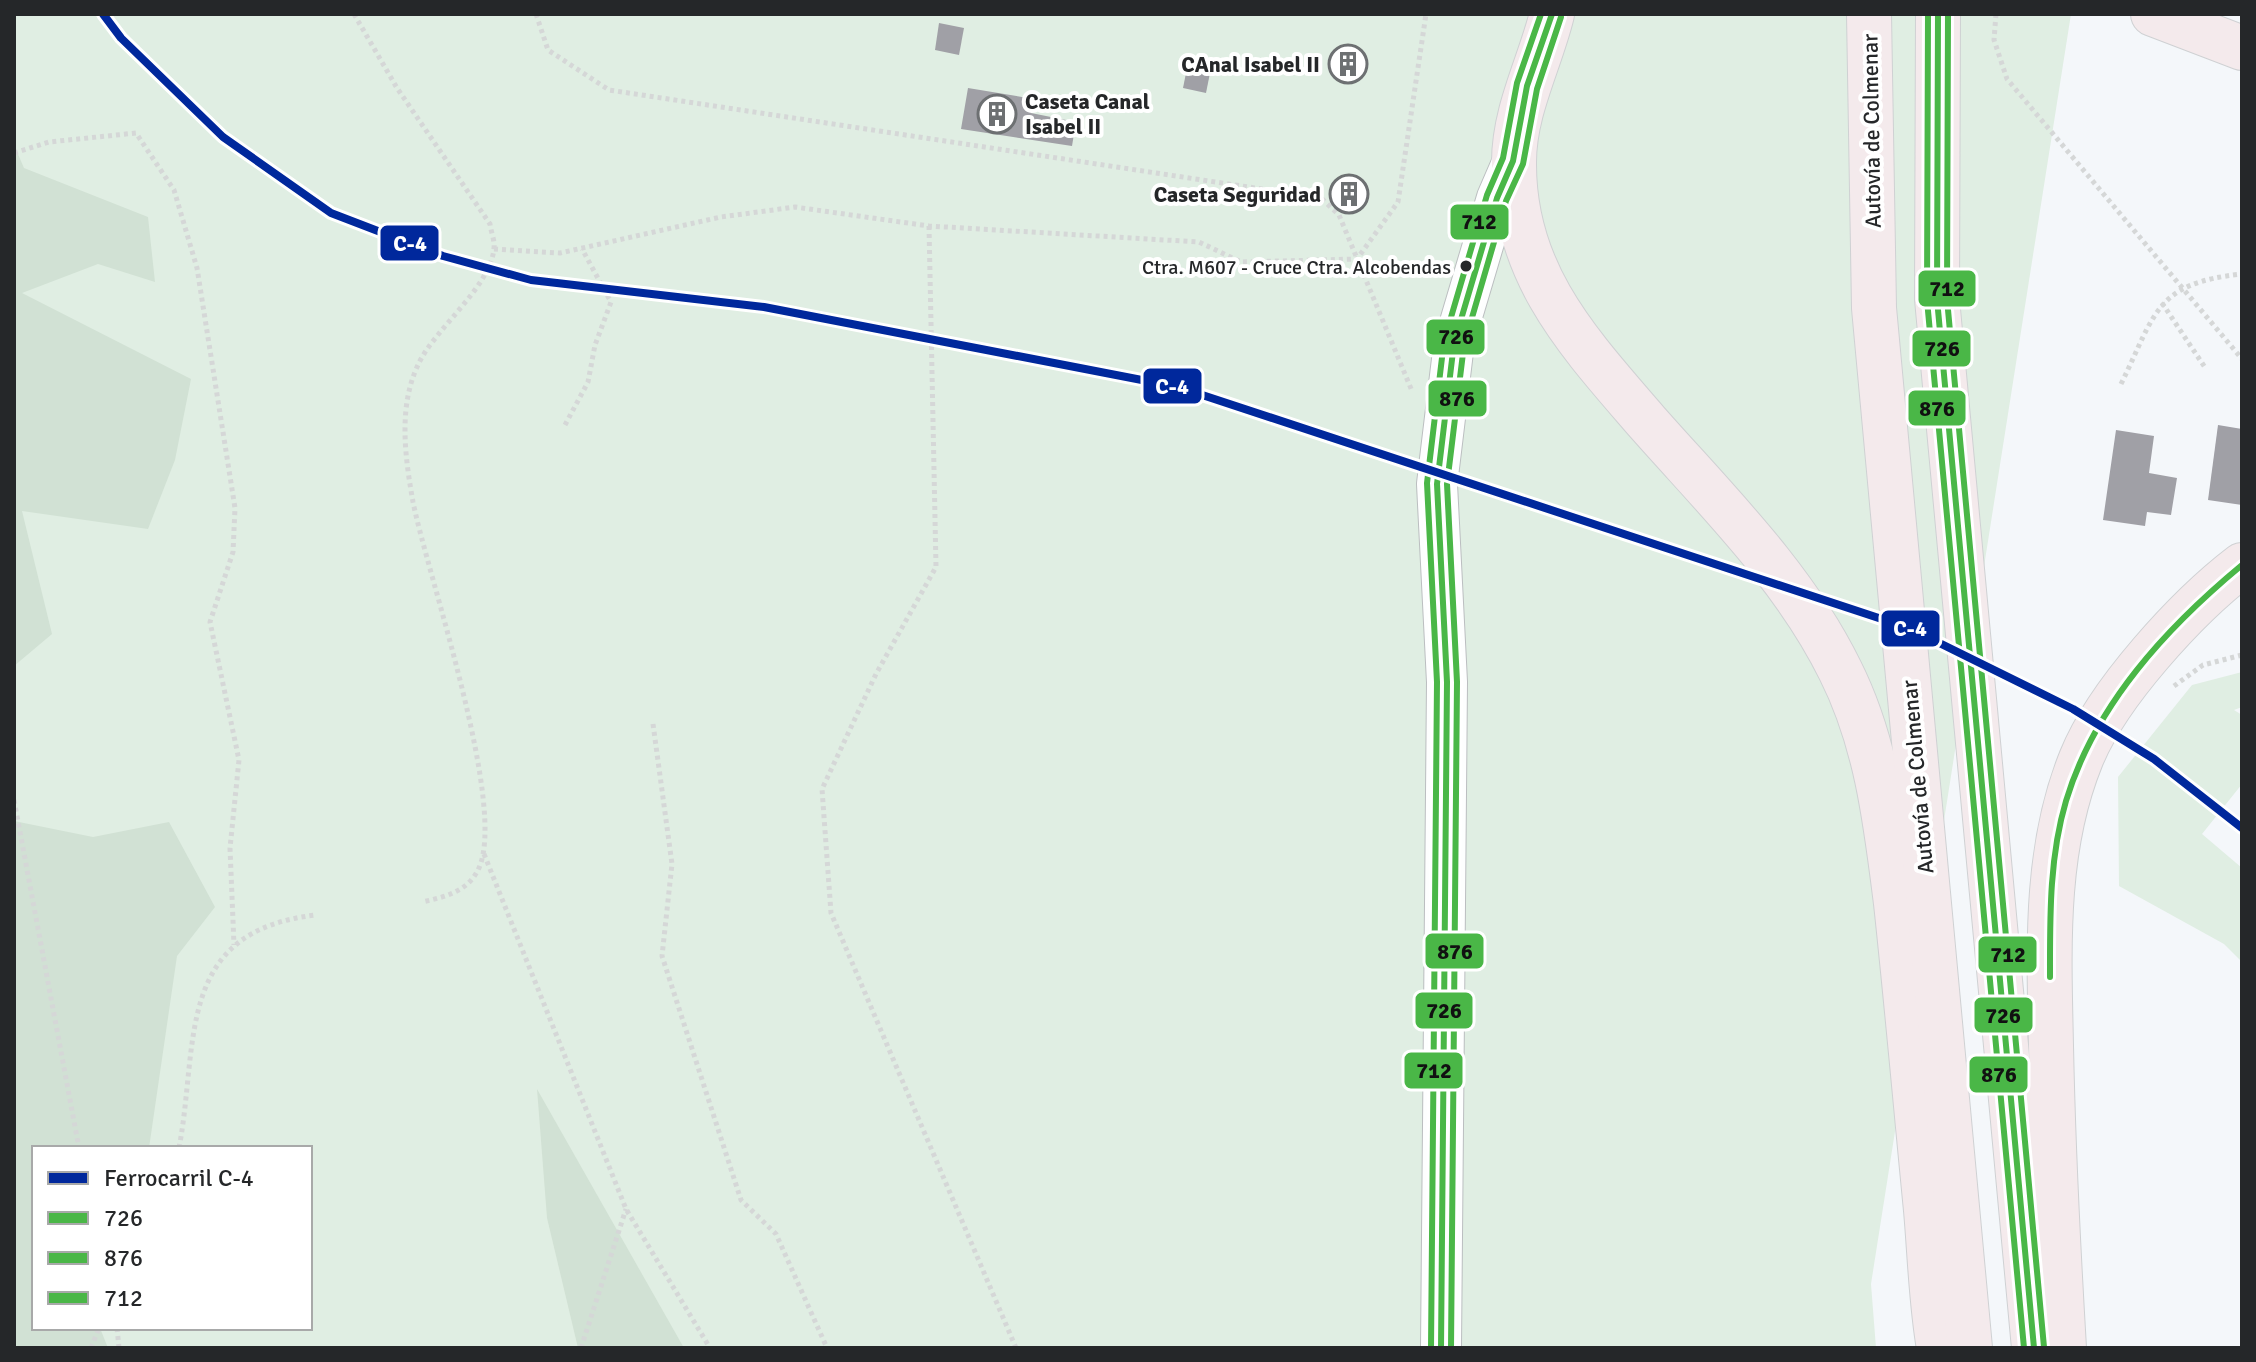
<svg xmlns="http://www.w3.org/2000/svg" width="2256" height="1362" viewBox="0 0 2256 1362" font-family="Signika,sans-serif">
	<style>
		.green { fill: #e0eee3; fill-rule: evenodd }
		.forest { fill: #d1e1d4 }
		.building { fill: #a0a0a6 }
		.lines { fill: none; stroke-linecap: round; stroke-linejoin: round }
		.minor-casing { stroke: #bbbec0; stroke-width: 42 }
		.highway-casing { stroke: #cfd1d3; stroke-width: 46 }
		.path { stroke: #d5d7d7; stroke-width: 5; stroke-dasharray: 4 4; stroke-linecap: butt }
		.minor { stroke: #fdfefe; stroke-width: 40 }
		.highway { stroke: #f4eaec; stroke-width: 44 }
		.bus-1-casing { stroke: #fff; stroke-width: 12 }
		.bus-2-casing { stroke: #fff; stroke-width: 12 }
		.bus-3-casing { stroke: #fff; stroke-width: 12 }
		.bus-1 { stroke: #4ab747; stroke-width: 6 }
		.bus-2 { stroke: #4ab747; stroke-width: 6 }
		.bus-3 { stroke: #4ab747; stroke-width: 6 }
		.rail-1-casing { stroke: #fff; stroke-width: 14 }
		.rail-1 { stroke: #00289c; stroke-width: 8 }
		.bus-dot { fill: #252729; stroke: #fff; stroke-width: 3 }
		.labels { text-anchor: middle; stroke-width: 8; stroke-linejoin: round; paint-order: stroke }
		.bus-label { font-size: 20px; fill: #252729; stroke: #fff; text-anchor: end }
		.poi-label { font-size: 22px; font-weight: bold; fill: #252729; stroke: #fff; text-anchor: end }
		.street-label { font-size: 22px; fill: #252729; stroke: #fff }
		.line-badge { stroke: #fff; stroke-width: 3 }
		.badge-label { font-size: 22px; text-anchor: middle; font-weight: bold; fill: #fff }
		.pale-badge-label { font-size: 22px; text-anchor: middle; font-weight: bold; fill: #111 }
	</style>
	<rect width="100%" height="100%" fill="#f4f7fa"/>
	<g class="green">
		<path d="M14,14H2071L1871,1284L1876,1348H14ZM34,1148H310V1328H34Z"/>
		<path d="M2242,672V707L2234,710L2242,715V784L2202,834L2242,868V962L2224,944L2119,886L2118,777L2192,685Z"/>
	</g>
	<g class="forest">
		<path d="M14,145L24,168L148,217L155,282L98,264L22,293L191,379L175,460L148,529L22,511L52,634L14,666Z"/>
		<path d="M14,821L93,837L169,822L215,907L177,956L149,1148H34V1328H100L108,1348H14Z"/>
		<path d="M537,1089L684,1348H578L547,1218Z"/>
	</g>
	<g class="building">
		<path d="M939,23L964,28L959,55L935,50Z"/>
		<path d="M1188,63L1211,68L1206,93L1183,88Z"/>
		<path d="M968,88L1034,99L1031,113L1076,122L1072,146L961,129Z"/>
		<path d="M2218,425L2242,429V505L2208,500Z"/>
		<path d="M2116,430L2154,436L2149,473L2177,478L2171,515L2147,512L2145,526L2103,520Z"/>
	</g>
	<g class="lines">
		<g class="minor-casing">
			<path id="minor" d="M1441,1348L1447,682L1437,484L1454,343L1497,198L1513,161"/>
		</g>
		<g class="highway-casing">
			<g id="highway">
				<path d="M1552,14C1540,63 1514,110 1514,162C1513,274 1579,343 1647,422C1715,499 1794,576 1840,670C1877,743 1886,824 1896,903C1907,1005 1916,1108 1926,1210C1930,1255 1931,1303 1939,1348"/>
				<path d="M1869,14L1874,308L1970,1348"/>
				<path d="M1938,14L1937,299L2034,1348"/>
				<path d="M2153,14L2242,48"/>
				<path d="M2064,1348C2058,1247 2053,1146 2051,1046C2049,950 2044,850 2081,759C2107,694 2187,607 2242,565"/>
			</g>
		</g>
		<g class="path">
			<path d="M354,14L397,88L490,224C491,232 495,241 494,248C491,287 434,329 418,365C398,407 405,457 413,502C428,577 509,809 478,870C467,892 444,897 422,902"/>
			<path d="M536,14L548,50L609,90L1321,198L1339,215L1412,391"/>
			<path d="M1996,14L1994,40L2007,79L2242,359"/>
			<path d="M14,153L49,142L136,133L174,190L197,268L235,508L233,552L210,622L239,760L230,848L234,945"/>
			<path d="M929,226L936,567L876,674L822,789L831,913L1016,1348"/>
			<path d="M494,249L560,253L721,217L795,207L929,226L1199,242L1241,262L1357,259L1398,202L1426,14"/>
			<path d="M2162,303L2206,369"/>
			<path d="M2121,384C2156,313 2155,283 2242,274"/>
			<path d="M565,425L588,382L595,345L611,302L582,249"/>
			<path d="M2174,686L2203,665L2242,655"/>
			<path d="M653,724L672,864L662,956L741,1200L776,1234L827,1348"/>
			<path d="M14,800L79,1148"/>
			<path d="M484,854L626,1209L710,1348"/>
			<path d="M179,1148C199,1043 174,931 316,915"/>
			<path d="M117,1328L119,1348"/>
			<path d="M91,1348L99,1328"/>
			<path d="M581,1348L626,1209"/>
		</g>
		<use href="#minor" class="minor"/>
		<use href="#highway" class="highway"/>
		<g class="bus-1-casing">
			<g id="bus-1">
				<path d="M1938,14L1937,299L2034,1348"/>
				<path d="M2050,977C2050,919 2049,858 2066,801C2095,705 2166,628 2242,565"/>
				<path d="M1441,1348L1447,682L1437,484L1454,343L1497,198L1513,161L1527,86L1552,14"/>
			</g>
		</g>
		<g class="bus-2-casing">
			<g id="bus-2">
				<path d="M1928,14L1927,300L2024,1348"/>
				<path d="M1451,1348L1457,682L1447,484L1464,345L1506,201L1523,164L1537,89L1561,17"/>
			</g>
		</g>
		<g class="bus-3-casing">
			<g id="bus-3">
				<path d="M1948,14L1947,299L2044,1347"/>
				<path d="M1431,1348L1437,682L1427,483L1444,341L1487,195L1503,158L1517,83L1541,14"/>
			</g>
		</g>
		<use href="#bus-1" class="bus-1"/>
		<use href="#bus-2" class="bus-2"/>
		<use href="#bus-3" class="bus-3"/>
		<g class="rail-1-casing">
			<path id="rail-1" d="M103,14L121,38L223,137L331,213L443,256L531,280L764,307L1178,387L1909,628L2073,709L2154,759L2242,828"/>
		</g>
		<use href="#rail-1" class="rail-1"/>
	</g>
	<defs>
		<g id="building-ring" transform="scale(2)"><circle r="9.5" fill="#fff" stroke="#6d7072" stroke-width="1.5"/><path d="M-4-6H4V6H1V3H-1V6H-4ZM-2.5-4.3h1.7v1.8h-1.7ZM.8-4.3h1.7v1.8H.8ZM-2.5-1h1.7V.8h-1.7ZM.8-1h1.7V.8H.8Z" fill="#6d7072"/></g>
	</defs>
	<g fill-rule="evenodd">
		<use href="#building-ring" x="1348" y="64"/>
		<use href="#building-ring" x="997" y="114"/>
		<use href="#building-ring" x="1349" y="194"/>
	</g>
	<circle class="bus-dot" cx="1466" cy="266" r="7"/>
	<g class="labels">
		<g class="bus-label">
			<text x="1451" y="274">Ctra. M607 - Cruce Ctra. Alcobendas</text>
		</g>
		<g class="poi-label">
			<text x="1320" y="72">CAnal Isabel II</text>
			<text x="1025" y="109" text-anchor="start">Caseta Canal<tspan x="1025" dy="25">Isabel II</tspan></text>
			<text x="1321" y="202">Caseta Seguridad</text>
		</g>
		<g class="street-label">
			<text transform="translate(1871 131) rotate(-91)" y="8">Autovía de Colmenar</text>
			<text transform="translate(1917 777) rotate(-95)" y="8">Autovía de Colmenar</text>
		</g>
	</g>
	<g class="line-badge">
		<rect x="1449" y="203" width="61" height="38" rx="8" fill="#4ab747"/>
		<rect x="379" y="224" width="61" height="38" rx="8" fill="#00289c"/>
		<rect x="1917" y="269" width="60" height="39" rx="8" fill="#4ab747"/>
		<rect x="1425" y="318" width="61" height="38" rx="8" fill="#4ab747"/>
		<rect x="1911" y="329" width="61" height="39" rx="8" fill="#4ab747"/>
		<rect x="1142" y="367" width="61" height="38" rx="8" fill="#00289c"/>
		<rect x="1427" y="379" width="61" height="39" rx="8" fill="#4ab747"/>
		<rect x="1907" y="389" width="60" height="38" rx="8" fill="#4ab747"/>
		<rect x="1880" y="609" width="61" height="39" rx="8" fill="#00289c"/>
		<rect x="1424" y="932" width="61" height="38" rx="8" fill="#4ab747"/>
		<rect x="1977" y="935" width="61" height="39" rx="8" fill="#4ab747"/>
		<rect x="1414" y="991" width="60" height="39" rx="8" fill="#4ab747"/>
		<rect x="1973" y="996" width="61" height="38" rx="8" fill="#4ab747"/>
		<rect x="1403" y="1051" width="61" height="39" rx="8" fill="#4ab747"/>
		<rect x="1968" y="1055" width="61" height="39" rx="8" fill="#4ab747"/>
	</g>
	<g class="badge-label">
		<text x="410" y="251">C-4</text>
		<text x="1172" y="394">C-4</text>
		<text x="1910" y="636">C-4</text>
	</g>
	<g class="pale-badge-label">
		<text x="1479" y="229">712</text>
		<text x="1947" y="296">712</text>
		<text x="1456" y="344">726</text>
		<text x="1942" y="356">726</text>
		<text x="1457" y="406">876</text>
		<text x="1937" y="416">876</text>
		<text x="1455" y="959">876</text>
		<text x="2008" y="962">712</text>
		<text x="1444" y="1018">726</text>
		<text x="2003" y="1023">726</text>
		<text x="1434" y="1078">712</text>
		<text x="1999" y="1082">876</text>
	</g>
	<rect width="2256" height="1362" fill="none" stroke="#252729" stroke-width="32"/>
	<rect x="32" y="1146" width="280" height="184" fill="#ffffff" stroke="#a8a9a9" stroke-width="2"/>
	<rect x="48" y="1172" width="40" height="12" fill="#00289c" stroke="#a8a9a9" stroke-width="2"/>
	<text x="104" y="1186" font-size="24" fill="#252729">Ferrocarril C-4</text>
	<rect x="48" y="1212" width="40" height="12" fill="#4ab747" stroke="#a8a9a9" stroke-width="2"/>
	<text x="104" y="1226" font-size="24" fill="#252729">726</text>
	<rect x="48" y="1252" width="40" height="12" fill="#4ab747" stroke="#a8a9a9" stroke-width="2"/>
	<text x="104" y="1266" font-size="24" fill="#252729">876</text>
	<rect x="48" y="1292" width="40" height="12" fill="#4ab747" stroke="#a8a9a9" stroke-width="2"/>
	<text x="104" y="1306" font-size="24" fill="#252729">712</text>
</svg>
